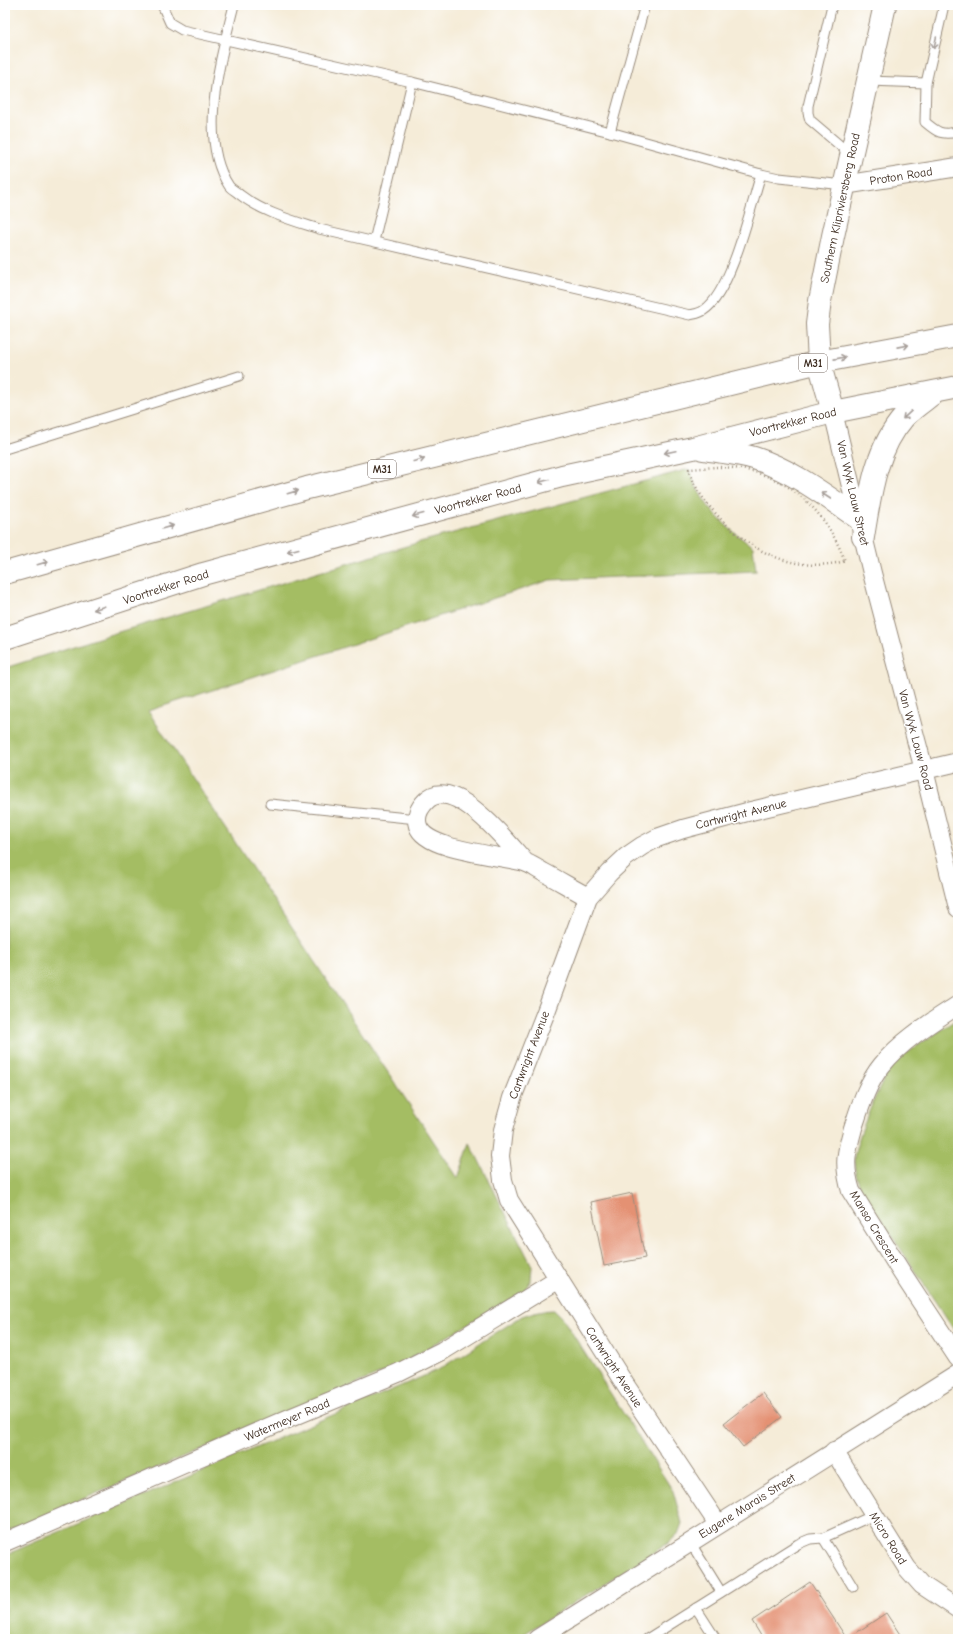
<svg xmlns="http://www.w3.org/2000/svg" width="963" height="1644" viewBox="0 0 963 1644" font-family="'Comic Neue',sans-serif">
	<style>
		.green { fill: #a4bd63; stroke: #707440 }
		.building { fill: #e49173 }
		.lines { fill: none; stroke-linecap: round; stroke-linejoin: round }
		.service-casing { stroke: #988b7b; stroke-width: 11 }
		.minor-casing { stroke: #988b7b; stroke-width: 20 }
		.secondary-casing { stroke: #988b7b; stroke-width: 24 }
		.primary-casing { stroke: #988b7b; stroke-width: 24 }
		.path { stroke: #988b7b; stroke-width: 2.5; stroke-dasharray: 1 3; stroke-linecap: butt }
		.service { stroke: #fff; stroke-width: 9 }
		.minor { stroke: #fff; stroke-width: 18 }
		.secondary { stroke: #fff; stroke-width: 22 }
		.primary { stroke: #fff; stroke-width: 22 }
		.oneway { stroke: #a79f9a }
		.labels { text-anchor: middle; stroke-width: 3; stroke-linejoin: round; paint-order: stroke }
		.shield { fill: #fff; stroke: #766a62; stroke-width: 1 }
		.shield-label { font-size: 11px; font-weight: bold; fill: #3b2a1e }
		.street-label { font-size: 12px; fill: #3b2a1e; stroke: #fff }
	</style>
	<rect width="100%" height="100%" fill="#fff"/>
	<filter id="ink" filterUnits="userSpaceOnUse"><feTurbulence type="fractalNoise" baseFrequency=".025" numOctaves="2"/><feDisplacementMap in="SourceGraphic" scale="8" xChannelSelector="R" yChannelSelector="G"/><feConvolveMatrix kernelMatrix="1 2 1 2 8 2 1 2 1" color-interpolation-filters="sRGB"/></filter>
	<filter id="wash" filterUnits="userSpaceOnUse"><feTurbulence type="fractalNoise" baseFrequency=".012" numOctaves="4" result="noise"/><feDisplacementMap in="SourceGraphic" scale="16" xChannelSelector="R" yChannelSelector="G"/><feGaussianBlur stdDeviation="0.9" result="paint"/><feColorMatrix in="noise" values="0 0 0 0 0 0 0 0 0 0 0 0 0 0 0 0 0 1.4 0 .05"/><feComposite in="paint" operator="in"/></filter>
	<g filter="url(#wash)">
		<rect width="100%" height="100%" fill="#f5ecd8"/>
		<g class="green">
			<path d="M689,469C692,476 694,484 698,490C710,513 732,532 753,547L756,571L550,580L148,711L458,1178L470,1143L532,1266L531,1280L524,1291L396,1367L5,1532V668L105,636L420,542Z"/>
			<path d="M958,1019V1333L954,1330L861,1189C857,1179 854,1170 854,1159C855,1142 882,1076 894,1064C910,1049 933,1036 951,1023Z"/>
			<path d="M554,1310L563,1319L673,1491L682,1523L678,1534L667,1544L516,1639H5V1555L438,1370L522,1316L538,1311Z"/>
		</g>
		<g id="blocks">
			<g class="building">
				<path d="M632,1193L645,1258L604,1266L591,1202Z"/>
				<path d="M763,1393L782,1417L743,1447L724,1423Z"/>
				<path d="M810,1582L847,1639H763L752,1621Z"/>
				<path d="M886,1613L903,1639H847Z"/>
			</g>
		</g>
	</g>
	<g filter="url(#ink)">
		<use href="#blocks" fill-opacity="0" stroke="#988b7b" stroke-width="1"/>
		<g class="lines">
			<g class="service-casing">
				<g id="service">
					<path d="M162,5L170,23L182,30L412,82L610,132L761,174L779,178L844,185"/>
					<path d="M234,5C221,57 197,138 229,186C231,189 236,191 239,194C262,212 291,220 319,229L690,315C694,314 701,313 704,310C731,293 751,206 761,174"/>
					<path d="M832,5L808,106V113L810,120L850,154"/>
					<path d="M868,81L926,83L944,5"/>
					<path d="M926,83L925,122C938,133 941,135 958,132"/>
					<path d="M610,132L645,5"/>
					<path d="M374,241L412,82"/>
					<path d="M5,449L239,376"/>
					<path d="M270,804L417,819"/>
					<path d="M823,1538L853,1587"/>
					<path d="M690,1542L721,1592"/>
					<path d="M696,1608L716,1639"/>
					<path d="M647,1639L798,1544L810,1539L823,1538L874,1515"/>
				</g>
			</g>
			<g class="minor-casing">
				<g id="minor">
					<path d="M844,185L958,167"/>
					<path d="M833,412L872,573L924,770L958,908"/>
					<path d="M525,862C509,844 453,773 426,801C419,808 415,817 418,826C426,851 501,855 524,862C531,864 537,869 543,872C558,880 573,889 588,897"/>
					<path d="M958,1005C932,1022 902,1040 882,1065C867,1083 860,1107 853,1128C846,1153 843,1165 851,1191L902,1273L958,1358"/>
					<path d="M834,1451L907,1568L922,1585L958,1609"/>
					<path d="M718,1524L626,1386L509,1200L503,1180L500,1156L503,1130L512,1098L547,1009L588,897L609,873L626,857L642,846L657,838L683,829L751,811L958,762"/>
					<path d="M5,1542L285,1420L398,1373L442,1351L559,1279"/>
					<path d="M537,1639L958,1374"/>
				</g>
			</g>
			<g class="secondary-casing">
				<path id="secondary" d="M833,412L819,362L817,324L820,301L833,236L885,5"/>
			</g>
			<g class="primary-casing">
				<g id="primary">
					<path d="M703,449C720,452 738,453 754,458C792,470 826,496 858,518"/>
					<path d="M863,537C870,495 875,450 904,417C913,408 925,400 935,392"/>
					<path d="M5,573L307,488L819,362L958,336"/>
					<path d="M5,638L203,574L562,476L693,448L833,412L958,387"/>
				</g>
			</g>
			<path class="path" d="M716,467C779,467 823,503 845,561C795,574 751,552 718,516C705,502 694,488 689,469Z"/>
			<use href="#service" class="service"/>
			<use href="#minor" class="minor"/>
			<use href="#secondary" class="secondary"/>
			<use href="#primary" class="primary"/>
		</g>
		<defs><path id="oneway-shaft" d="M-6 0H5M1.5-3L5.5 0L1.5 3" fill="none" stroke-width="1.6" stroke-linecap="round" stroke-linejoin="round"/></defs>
		<g class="oneway">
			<use href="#oneway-shaft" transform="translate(935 43) rotate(103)"/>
			<use href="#oneway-shaft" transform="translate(903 346) rotate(-11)"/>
			<use href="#oneway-shaft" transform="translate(840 358) rotate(-11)"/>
			<use href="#oneway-shaft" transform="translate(907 415) rotate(137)"/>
			<use href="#oneway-shaft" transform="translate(670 452) rotate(168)"/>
			<use href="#oneway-shaft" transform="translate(419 460) rotate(-14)"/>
			<use href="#oneway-shaft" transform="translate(544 481) rotate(165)"/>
			<use href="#oneway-shaft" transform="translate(293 492) rotate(-16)"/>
			<use href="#oneway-shaft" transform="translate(826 496) rotate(-147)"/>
			<use href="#oneway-shaft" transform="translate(418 515) rotate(165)"/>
			<use href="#oneway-shaft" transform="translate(168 527) rotate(-16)"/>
			<use href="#oneway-shaft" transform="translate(293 550) rotate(165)"/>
			<use href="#oneway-shaft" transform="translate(43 563) rotate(-16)"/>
			<use href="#oneway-shaft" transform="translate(99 608) rotate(162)"/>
		</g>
	</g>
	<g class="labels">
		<g class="shield">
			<rect x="799" y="354" width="28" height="18" rx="3"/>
			<rect x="368" y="460" width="28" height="18" rx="3"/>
		</g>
		<g class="shield-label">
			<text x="813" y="367">M31</text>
			<text x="382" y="473">M31</text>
		</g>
		<g class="street-label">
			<text transform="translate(901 176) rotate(-9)" y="4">Proton Road</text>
			<text transform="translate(840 208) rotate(-78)" y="4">Southern Klipriviersberg Road</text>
			<text transform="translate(793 422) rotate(-14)" y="4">Voortrekker Road</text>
			<text transform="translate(853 493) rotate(77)" y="4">Van Wyk Louw Street</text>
			<text transform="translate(478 499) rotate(-15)" y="4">Voortrekker Road</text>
			<text transform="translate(166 587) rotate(-18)" y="4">Voortrekker Road</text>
			<text transform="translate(916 740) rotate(75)" y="4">Van Wyk Louw Road</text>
			<text transform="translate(741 814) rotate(-14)" y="4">Cartwright Avenue</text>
			<text transform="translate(529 1055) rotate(-69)" y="4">Cartwright Avenue</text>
			<text transform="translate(874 1227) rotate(59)" y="4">Manso Crescent</text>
			<text transform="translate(614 1367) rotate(57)" y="4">Cartwright Avenue</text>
			<text transform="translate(287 1420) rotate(-23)" y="4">Watermeyer Road</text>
			<text transform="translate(747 1506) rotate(-32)" y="4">Eugene Marais Street</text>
			<text transform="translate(888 1538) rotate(58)" y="4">Micro Road</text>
		</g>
	</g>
	<rect width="963" height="1644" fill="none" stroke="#fff" stroke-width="20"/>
</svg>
